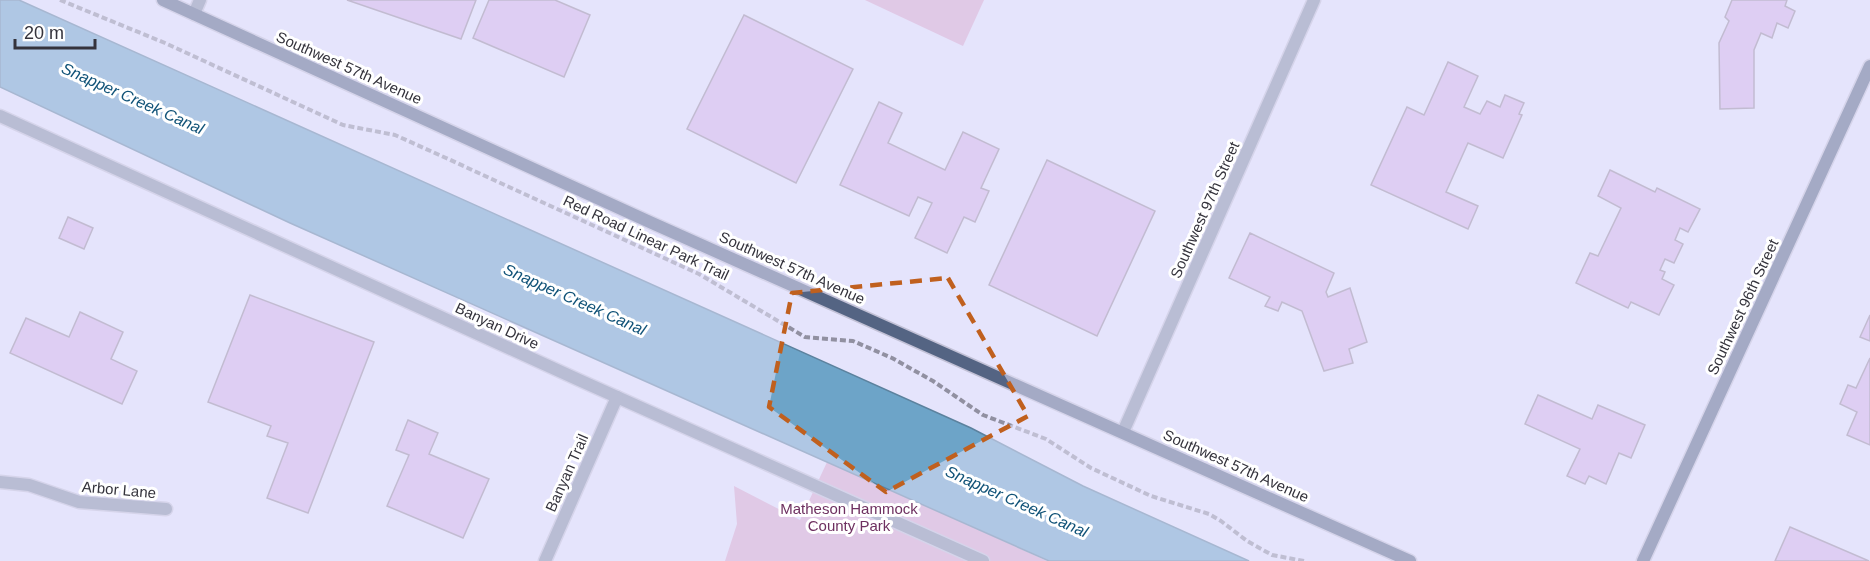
<svg xmlns="http://www.w3.org/2000/svg" width="1870" height="561" viewBox="0 0 1870 561" font-family="Helvetica,sans-serif">
	<style>
		.green { fill: #daa8cc }
		.water { fill: #6da4c8; stroke: #5c829e; stroke-width: 1.5 }
		.building { fill: #d4b4e8; stroke: #978b9e; stroke-width: 1.5 }
		.lines { fill: none; stroke-linecap: round; stroke-linejoin: round }
		.street-casing { stroke: #c2c1d6; stroke-width: 15 }
		.secondary-casing { stroke: #c2c1d6; stroke-width: 15 }
		.path { stroke: #9190a1; stroke-width: 4; stroke-dasharray: 6 3; stroke-linecap: butt }
		.street { stroke: #838ea4; stroke-width: 12 }
		.secondary { stroke: #546483; stroke-width: 12 }
		.marked { fill: none; stroke: #c0601e; stroke-width: 4.5; stroke-dasharray: 12 8; stroke-linejoin: round }
		.labels { text-anchor: middle; stroke-width: 6; stroke-linejoin: round; paint-order: stroke }
		.street-label { font-size: 15px; fill: #34333c; stroke: #fff }
		.park-label { font-size: 15px; fill: #6e3060; stroke: #fff }
		.water-label { font-size: 16px; font-style: italic; fill: #115378; stroke: #fff }
	</style>
	<rect width="100%" height="100%" fill="#e5e4fc"/>
	<g class="green">
		<path d="M865,0H984L963,46Z"/>
		<path d="M828,460L1047,561H725L737,524L734,486L800,520Z"/>
	</g>
	<path class="water" d="M0,0H19L971,428L1083,486L1249,561H1049L290,223L0,87Z"/>
	<g class="building">
		<path d="M347,0H476L461,39Z"/>
		<path d="M489,0H555L590,15L564,77L473,38Z"/>
		<path d="M1732,0H1787L1785,6L1795,11L1788,28L1777,23L1772,38L1761,33L1754,50V108L1720,109L1719,43L1729,21L1725,17Z"/>
		<path d="M744,15L853,69L796,183L687,129Z"/>
		<path d="M1448,62L1478,76L1464,107L1480,114L1487,101L1500,107L1505,95L1524,103L1519,114L1522,115L1503,158L1468,143L1446,192L1478,206L1468,229L1371,185L1407,107L1424,115Z"/>
		<path d="M879,102L902,113L888,143L945,170L963,132L999,149L981,188L989,191L975,222L964,217L947,253L915,238L932,203L918,197L909,216L840,185Z"/>
		<path d="M1047,160L1155,211L1097,336L989,285Z"/>
		<path d="M1610,170L1655,192L1657,188L1700,209L1688,232L1680,228L1675,240L1683,244L1674,263L1665,259L1660,270L1665,272L1662,279L1674,285L1659,315L1631,302L1628,308L1576,283L1590,253L1598,256L1621,208L1598,196Z"/>
		<path d="M68,217L93,228L84,249L59,238Z"/>
		<path d="M1250,233L1334,273L1326,292L1328,297L1350,288L1367,342L1349,349L1353,363L1324,371L1302,311L1282,302L1278,311L1265,306L1270,297L1229,278Z"/>
		<path d="M250,295L374,342L308,513L267,498L288,443L267,436L271,426L208,402Z"/>
		<path d="M80,312L123,332L111,359L137,371L122,404L10,353L26,318L69,337Z"/>
		<path d="M1870,315V341L1860,337Z"/>
		<path d="M1870,358V445L1847,435L1857,412L1840,404L1848,385L1856,388Z"/>
		<path d="M1538,395L1592,419L1598,405L1645,425L1631,458L1619,453L1606,484L1589,476L1585,484L1567,476L1580,449L1525,424Z"/>
		<path d="M408,420L438,433L429,454L489,479L463,538L387,506L409,455L396,450Z"/>
		<path d="M1790,527L1869,561H1775Z"/>
	</g>
	<g class="lines">
		<g class="street-casing">
			<g id="street">
				<path d="M194,14L200,0"/>
				<path d="M0,116L579,380L983,561"/>
				<path d="M1123,432L1314,0"/>
				<path d="M0,482L29,485L79,502L166,509"/>
				<path d="M545,561L617,397"/>
			</g>
		</g>
		<g class="secondary-casing">
			<g id="secondary">
				<path d="M163,0L652,223L1410,561"/>
				<path d="M1643,561L1870,66"/>
			</g>
		</g>
		<path class="path" d="M60,0L165,43L343,125L395,135L446,158L699,274L805,337L853,341L892,358L933,381L983,415L1046,439L1091,468L1151,496L1209,514L1221,521L1247,541L1272,555L1304,561"/>
		<use href="#street" class="street"/>
		<use href="#secondary" class="secondary"/>
	</g>
	<path d="M0 0H1870V561H0ZM948,278L1028,416L886,492L769,407L792,293Z" fill="#e5e4fc" fill-opacity=".55" fill-rule="evenodd"/>
	<path class="marked" d="M948,278L1028,416L886,492L769,407L792,293Z"/>
	<g class="labels">
		<g class="street-label">
			<text transform="translate(349 68) rotate(24)" y="5">Southwest 57th Avenue</text>
			<text transform="translate(1205 210) rotate(-66)" y="5">Southwest 97th Street</text>
			<text transform="translate(646 238) rotate(25)" y="5">Red Road Linear Park Trail</text>
			<text transform="translate(792 268) rotate(24)" y="5">Southwest 57th Avenue</text>
			<text transform="translate(1743 307) rotate(-65)" y="5">Southwest 96th Street</text>
			<text transform="translate(497 326) rotate(25)" y="5">Banyan Drive</text>
			<text transform="translate(1236 466) rotate(24)" y="5">Southwest 57th Avenue</text>
			<text transform="translate(567 473) rotate(-66)" y="5">Banyan Trail</text>
			<text transform="translate(119 490) rotate(5)" y="5">Arbor Lane</text>
		</g>
		<g class="park-label">
			<text x="849" y="514">Matheson Hammock<tspan x="849" dy="17">County Park</tspan></text>
		</g>
		<g class="water-label">
			<text transform="translate(133 98) rotate(24)" y="6">Snapper Creek Canal</text>
			<text transform="translate(575 299) rotate(24)" y="6">Snapper Creek Canal</text>
			<text transform="translate(1017 501) rotate(24)" y="6">Snapper Creek Canal</text>
		</g>
	</g>
	<path d="M15 39v9h80v-9" fill="none" stroke="#34333c" stroke-width="3"/>
	<text x="24" y="39" font-size="18" fill="#34333c" stroke="#ffffff" stroke-width="4.5" paint-order="stroke">20 m</text>
</svg>
